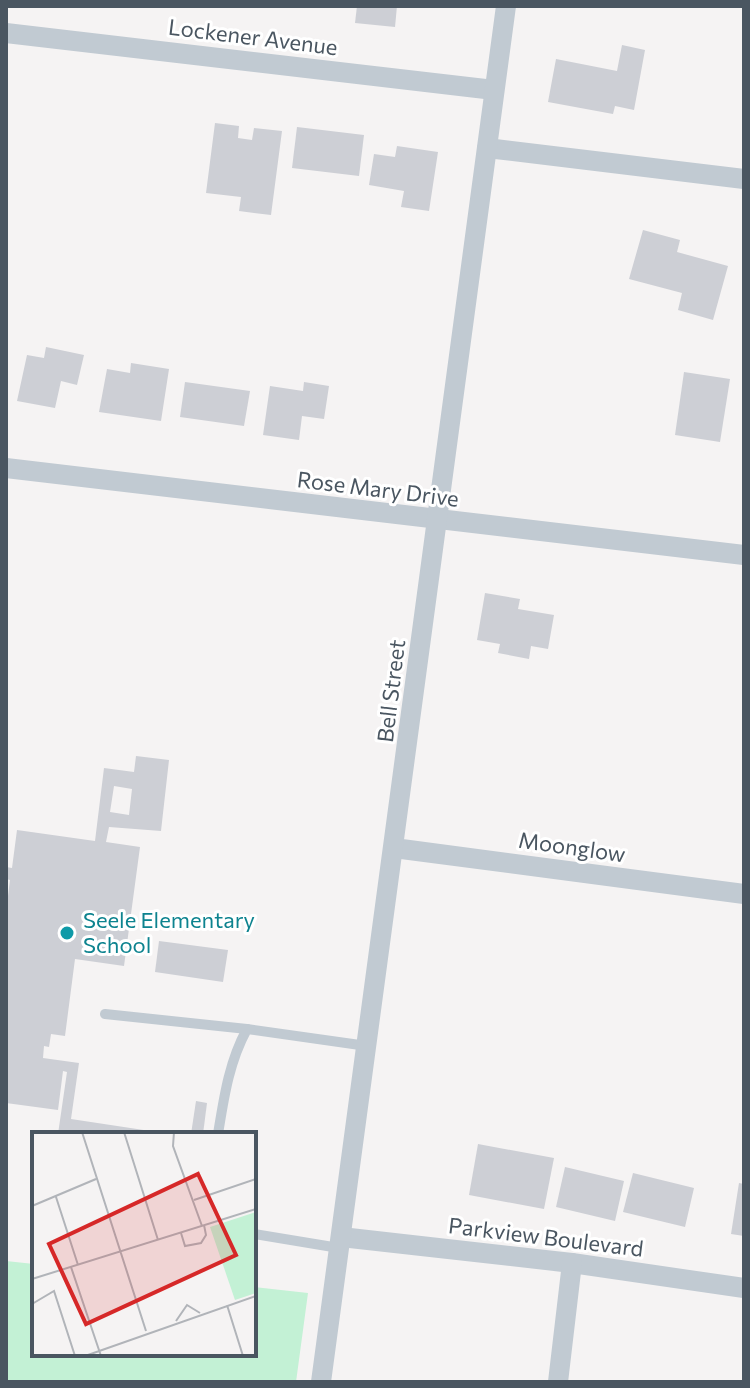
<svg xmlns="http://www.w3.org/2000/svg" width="750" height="1388" viewBox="0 0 750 1388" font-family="Commissioner,sans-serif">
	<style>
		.green { fill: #c3f1d5 }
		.building { fill: #cdcfd5; fill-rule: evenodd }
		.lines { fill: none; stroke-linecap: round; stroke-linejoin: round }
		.service { stroke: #c1cad2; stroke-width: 10 }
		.minor { stroke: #c1cad2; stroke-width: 20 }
		.culture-dot { fill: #0f9aa8; stroke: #fff; stroke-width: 3 }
		.labels { text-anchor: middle; stroke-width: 6; stroke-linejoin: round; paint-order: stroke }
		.street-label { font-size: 22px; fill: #4a5661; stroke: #fff }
		.culture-label { font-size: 22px; fill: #0d838f; stroke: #fff; text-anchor: start }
		.inset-road { fill: none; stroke: #b1b4b9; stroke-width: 2 }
		.view { fill: #d62828; fill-opacity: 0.15; stroke: #d62828; stroke-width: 4 }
		.inset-edge { fill: none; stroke: #4a5661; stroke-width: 4 }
	</style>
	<rect width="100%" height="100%" fill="#f5f3f3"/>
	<path class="green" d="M6,1261L34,1264V1354H254V1287L308,1293L296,1382H6Z"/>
	<g class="building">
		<path d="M357,6H397L395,27L355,23Z"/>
		<path d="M622,45L645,50L634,110L615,106L613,114L548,102L556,59L617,71Z"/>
		<path d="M215,123L239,126L238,138L252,140L254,128L282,131L271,215L239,211L241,197L206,193Z"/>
		<path d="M297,127L364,135L359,176L292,168Z"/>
		<path d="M397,146L438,152L429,211L401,207L404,191L369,185L374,154L395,157Z"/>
		<path d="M643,230L680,240L677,252L728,266L713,320L678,310L682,293L629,279Z"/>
		<path d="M46,347L84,355L77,385L61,381L55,408L17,401L27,355L44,358Z"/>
		<path d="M131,363L169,369L161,421L99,412L107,369L130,373Z"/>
		<path d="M684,372L730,379L720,442L675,435Z"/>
		<path d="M185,382L250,391L244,426L180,417Z"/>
		<path d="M304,382L329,386L324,419L302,416L299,440L263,435L270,386L303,391Z"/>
		<path d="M485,593L520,599L518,609L554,615L548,649L531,646L529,659L498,653L500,644L477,640Z"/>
		<path d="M136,756L169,760L161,831L109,827L106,842L140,847L124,966L75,959L65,1036L51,1034L49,1047L44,1046L43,1058L79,1063L71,1119L170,1134H58L67,1072L63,1071L58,1110L6,1103V912L10,880L6,879V867L12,868L17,830L95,841L104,768L134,772ZM114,786L132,789L129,815L110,812Z"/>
		<path d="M159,941L228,950L223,982L155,972Z"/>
		<path d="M196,1101L207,1103L203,1134H191Z"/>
		<path d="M478,1144L554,1158L544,1209L469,1195Z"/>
		<path d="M565,1167L624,1181L615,1221L556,1207Z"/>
		<path d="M633,1173L694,1188L685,1227L623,1212Z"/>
		<path d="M739,1183L744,1184V1236L731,1234Z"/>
	</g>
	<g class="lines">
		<g class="service">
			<path d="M105,1014L247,1029"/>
			<path d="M218,1134C224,1097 229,1062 247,1029L367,1046"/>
			<path d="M254,1234L339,1248"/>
		</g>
		<g class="minor">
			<path d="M6,33L494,90"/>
			<path d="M487,148L744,179"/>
			<path d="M6,468L744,555"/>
			<path d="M394,848L744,894"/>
			<path d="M341,1237L572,1263L744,1288"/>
			<path d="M321,1382L506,6"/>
			<path d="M558,1382L572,1263"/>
		</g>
	</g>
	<circle class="culture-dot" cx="67" cy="933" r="8"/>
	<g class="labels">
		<g class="street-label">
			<text transform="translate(253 37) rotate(7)" y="8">Lockener Avenue</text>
			<text transform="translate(378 489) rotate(7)" y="8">Rose Mary Drive</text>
			<text transform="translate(391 691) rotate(-83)" y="8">Bell Street</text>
			<text transform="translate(572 847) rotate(8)" y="8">Moonglow</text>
			<text transform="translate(546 1237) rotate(7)" y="8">Parkview Boulevard</text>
		</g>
		<g class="culture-label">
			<text x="83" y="928">Seele Elementary<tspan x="83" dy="25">School</tspan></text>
		</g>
	</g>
	<g transform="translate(32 1132)">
		<rect width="224" height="224" fill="#f5f3f3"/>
		<path d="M224,80V161L203,168L178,95Z" fill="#c3f1d5"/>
		<path class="inset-road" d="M50,0L114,199M92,0L126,108M142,0L141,14L170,94M24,65L46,133M162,68L224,47M0,74L64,47M149,101L153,114L169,111L174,103L172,93M39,135L69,224M0,147L224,77M0,172L22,159L43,224M195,173L211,224M144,189L155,173L168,181M53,224L224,164"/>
		<path class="view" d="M166,42L204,123L54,192L17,112Z"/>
		<rect width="224" height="224" class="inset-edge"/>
	</g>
	<rect width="750" height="1388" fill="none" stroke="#4a5661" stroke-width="16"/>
</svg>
